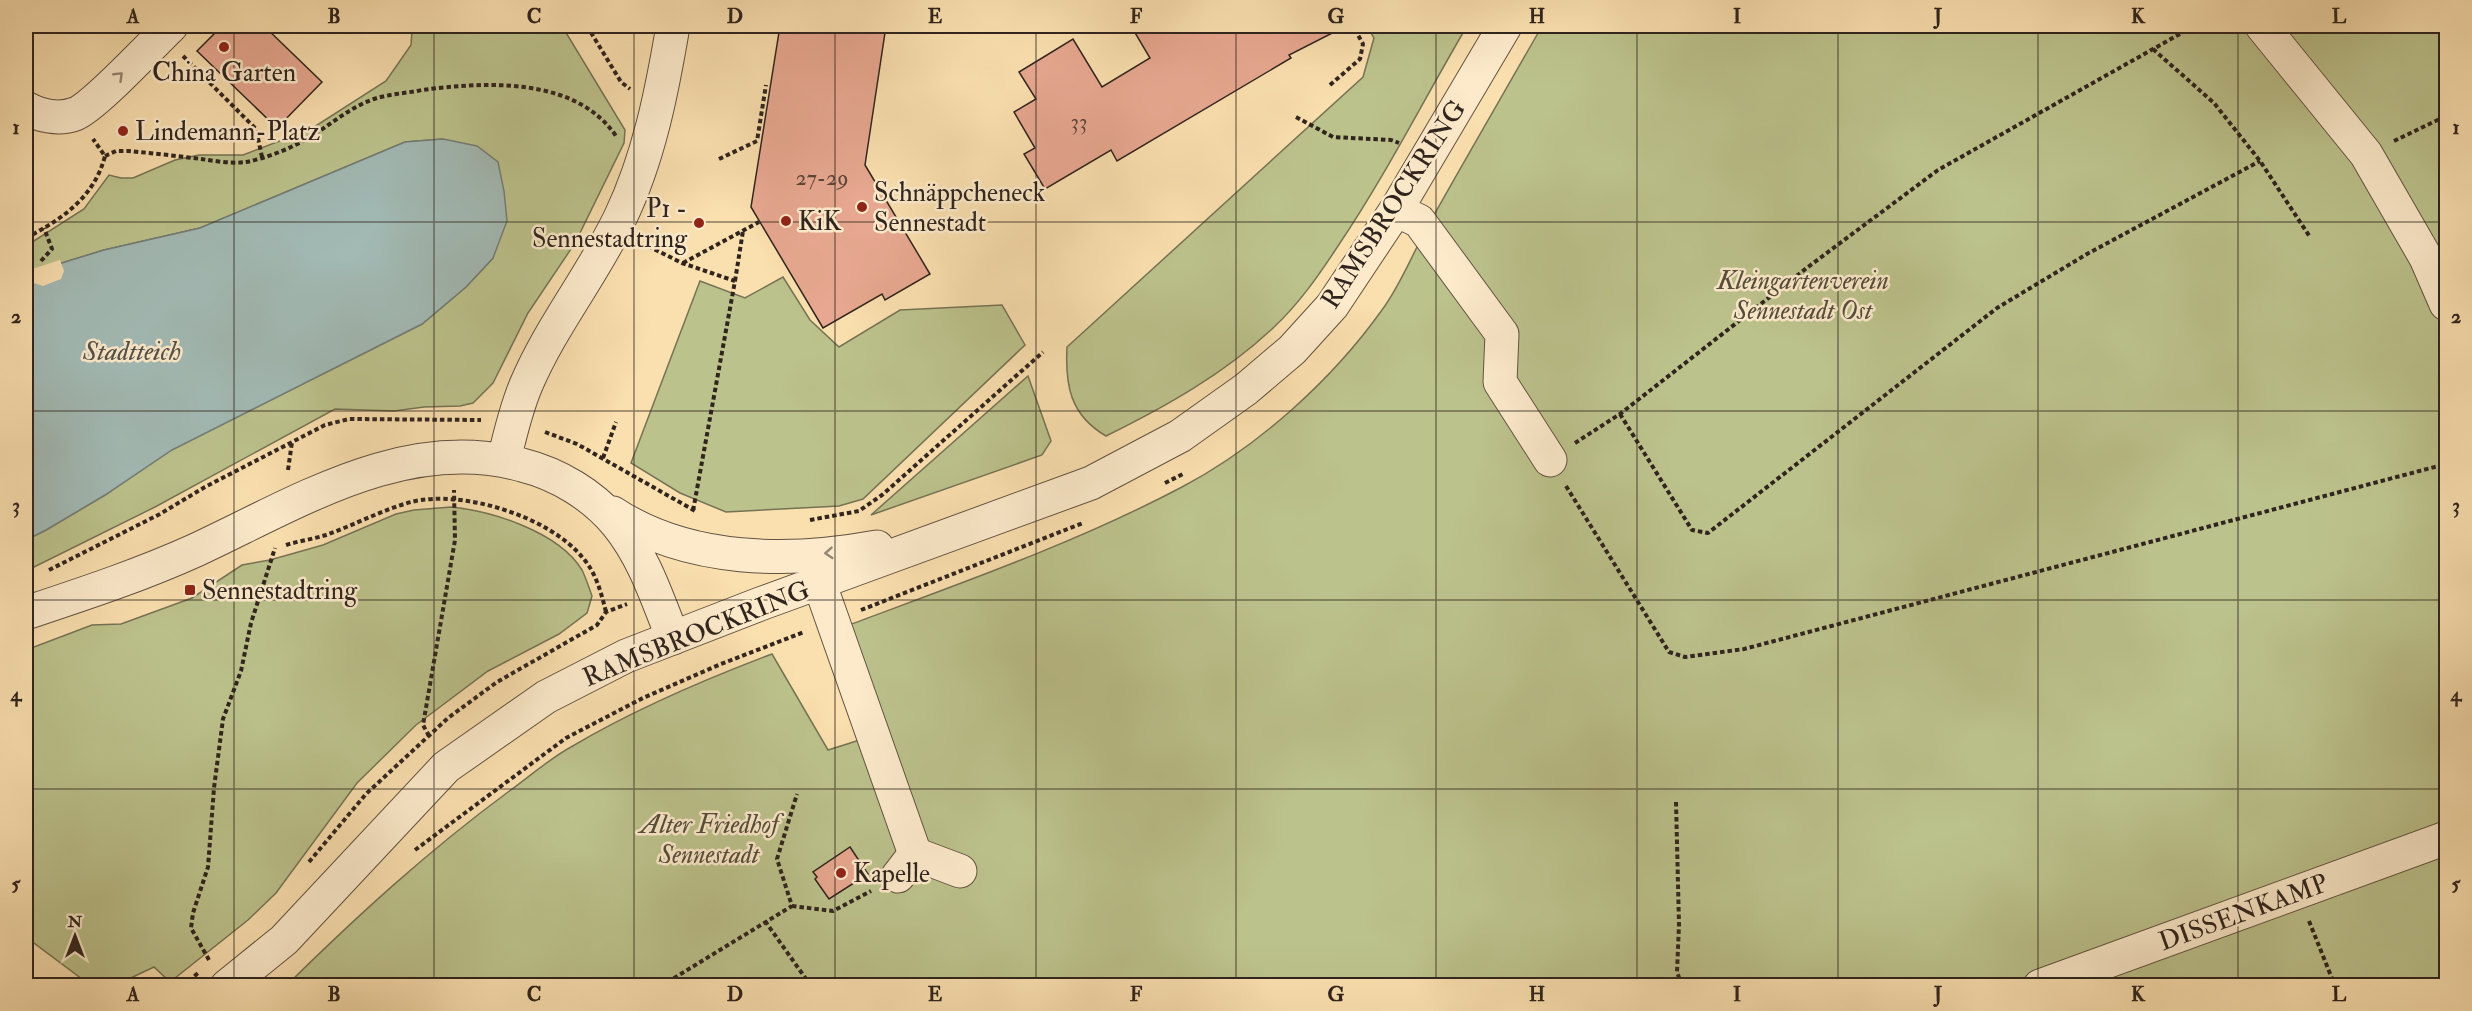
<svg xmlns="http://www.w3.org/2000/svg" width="2472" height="1011" viewBox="0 0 2472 1011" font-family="'IM FELL Double Pica',serif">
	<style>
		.green { fill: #bcc28c; stroke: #767355; stroke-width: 1.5 }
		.water { fill: #a2bab5; stroke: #747e79; stroke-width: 1.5 }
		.pier { fill: #fadfaf }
		.building { fill: #e7a790; stroke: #30241e; stroke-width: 1.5 }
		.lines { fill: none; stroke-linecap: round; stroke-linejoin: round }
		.minor-casing { stroke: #625342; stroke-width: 35 }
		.path { stroke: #30241e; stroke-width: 4; stroke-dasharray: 4.5 3; stroke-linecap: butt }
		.minor { stroke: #fceacb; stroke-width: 33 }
		.oneway { stroke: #968774 }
		.grid { fill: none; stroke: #30241e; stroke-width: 1.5; stroke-opacity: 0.55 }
		.poi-dot { fill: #8f2418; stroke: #fceacb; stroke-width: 2 }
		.labels { text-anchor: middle; stroke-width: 5; stroke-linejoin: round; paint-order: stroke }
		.number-label { font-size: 22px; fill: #5e453a }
		.poi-label { font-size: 26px; fill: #30241e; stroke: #fceacb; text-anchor: start }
		.street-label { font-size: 26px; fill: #30241e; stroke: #fceacb }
		.park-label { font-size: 26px; font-style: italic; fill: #534c3a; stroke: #fceacb }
		.water-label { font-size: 27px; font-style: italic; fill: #52514b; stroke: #fceacb }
		.neatline { fill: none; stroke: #30241e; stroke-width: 2 }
		.grid-label { font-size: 20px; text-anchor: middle; font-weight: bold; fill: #30241e }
	</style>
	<rect width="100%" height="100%" fill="#fadfaf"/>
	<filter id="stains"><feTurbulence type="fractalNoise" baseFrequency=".00333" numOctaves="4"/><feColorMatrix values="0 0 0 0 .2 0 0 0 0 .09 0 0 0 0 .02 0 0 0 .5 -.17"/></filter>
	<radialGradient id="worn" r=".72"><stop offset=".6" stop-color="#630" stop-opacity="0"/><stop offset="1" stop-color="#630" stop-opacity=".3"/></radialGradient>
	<g class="green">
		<path d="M496,26H562L625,130L624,143L575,243L528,313L493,383L473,403L460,406L424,407L394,411L335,409L155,507L26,571V540L46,530L105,495L171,450L422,324L466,287L493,258L443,139L405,142L200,228L104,250L26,274V246L84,209L109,175L121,178H133L175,160L199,155H243L311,129L386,81L411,45L412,30L452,32Z"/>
		<path d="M1367,26H1467C1424,99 1386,175 1338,246C1319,275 1299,304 1273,328C1224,374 1165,407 1106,436C1070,415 1065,385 1067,347L1363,77L1374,38Z"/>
		<path d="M1542,26H2446V985L286,986C358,915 427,852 508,792C529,777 549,759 571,747C635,709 703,680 772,654L828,750L882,733L849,625C961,583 1076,543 1182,487C1258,447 1332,380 1382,310C1402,283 1414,250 1430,222C1467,156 1505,91 1542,26Z"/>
		<path d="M783,277L810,320L839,347L900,310L1002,305L1025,345L863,499L839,506L726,512L680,493L631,463L700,281L745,298Z"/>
		<path d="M1028,376L1051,441L1042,455L871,515Z"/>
		<path d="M451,507C492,511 559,532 582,570C586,578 589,588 592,596L587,613L559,634L488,671L416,725L357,783L276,893L248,920L170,982L154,967L116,985H90L26,937V650L92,625L121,624L192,598L242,565L270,560L323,545L396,514L414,510Z"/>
	</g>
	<path class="water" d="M443,139L477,146L498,162L504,191L507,221L493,258L466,287L422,324L172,450L105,495L46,530L26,540V274L104,250L200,228L405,142Z"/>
	<path class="pier" d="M60,260L64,271L61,279L43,286L34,283L29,270Z"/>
	<g class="building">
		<path d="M222,26H264L322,82L277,128L197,51Z"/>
		<path d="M780,26H886L865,165L930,274L885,300L882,294L823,328L751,207Z"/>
		<path d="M1131,26H1346L1289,55L1291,58L1117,161L1111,150L1045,189L1024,154L1035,148L1014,112L1036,99L1019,72L1073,39L1102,87L1150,58Z"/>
		<path d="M850,847L868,874L829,899L815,879L817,877L813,872Z"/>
	</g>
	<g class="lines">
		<g class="minor-casing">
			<g id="minor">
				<path d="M2262,26L2366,154L2426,258L2446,304"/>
				<path d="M26,108C40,116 59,120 75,114C94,107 153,43 171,26"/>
				<path d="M1396,210L1419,221L1502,334L1500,382L1550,460"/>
				<path d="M504,460C510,434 516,409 526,385C551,326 592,276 620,218C649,158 662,91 673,26"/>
				<path d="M613,513C689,563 790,563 877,547"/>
				<path d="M819,582L915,854L960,871"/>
				<path d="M26,613C83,594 141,575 196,550C297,503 406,433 522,465C558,474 593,495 617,524C644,557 657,598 673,638"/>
				<path d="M898,876L915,854"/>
				<path d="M227,986L284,940L446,767L546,697L626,656L760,604L1091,483L1180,436L1246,389L1292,350L1332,306L1396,210L1505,26"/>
				<path d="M2040,986L2446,838"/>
			</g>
		</g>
		<g class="path">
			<path d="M587,26L621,82L630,89"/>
			<path d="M2153,49L2214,103L2260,161L2310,237"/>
			<path d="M183,56L256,129L262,157"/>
			<path d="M1330,85L1360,59L1363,44L1353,26"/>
			<path d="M1296,117L1333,137L1391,140L1399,143"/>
			<path d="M2394,141L2446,116"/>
			<path d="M105,156L116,151H128C152,153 177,156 201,159C215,161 232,164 246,162C267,158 292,148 310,137C332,124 351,106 377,98C391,94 407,93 422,90C485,82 575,76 616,136"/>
			<path d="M719,159L757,141L766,85"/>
			<path d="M26,238C62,219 94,198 105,156L93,139"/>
			<path d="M648,246L682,263L735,281L693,511"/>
			<path d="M41,261L52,249L44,228"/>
			<path d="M683,263L759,222"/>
			<path d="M26,267L28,266"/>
			<path d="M735,281L743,231"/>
			<path d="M1620,414L1692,530L1708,533L1997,308L2087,254L2260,161"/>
			<path d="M545,432L577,444L697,512"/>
			<path d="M1575,443L1620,414L1808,267L1938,170L2194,26"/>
			<path d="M603,458L616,422"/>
			<path d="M288,470L292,442"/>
			<path d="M1165,483L1185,473"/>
			<path d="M1566,486L1669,652L1685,657L1744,649L2446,464"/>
			<path d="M810,520L859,511L882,495L1043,352"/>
			<path d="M286,545C299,541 313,539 326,535C354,525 382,510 411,502C463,489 550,517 583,558C596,573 601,592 606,612"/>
			<path d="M49,570L160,514L205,487L325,425L349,419L481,420"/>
			<path d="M861,610L1083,523"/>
			<path d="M429,736L423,725L455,540L454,490"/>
			<path d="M1676,802L1679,925L1677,972L1682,986"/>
			<path d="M415,850L566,738L643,698L721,664L804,632"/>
			<path d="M309,862L366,794L448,718L497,682L597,625L606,612L627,604"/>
			<path d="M792,906L833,911L871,891"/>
			<path d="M765,921L811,986"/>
			<path d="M2309,921L2335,986"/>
			<path d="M209,960L191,928L193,913L208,867L214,788L223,719L241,671L251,623L275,548"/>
			<path d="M183,986L198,973"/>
			<path d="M661,986L792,906L777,859L797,794"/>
		</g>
		<use href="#minor" class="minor"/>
	</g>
	<defs><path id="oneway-chevron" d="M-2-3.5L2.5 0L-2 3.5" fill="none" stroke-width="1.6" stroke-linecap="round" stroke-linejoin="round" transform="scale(1.5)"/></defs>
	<g class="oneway">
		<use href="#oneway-chevron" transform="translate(119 76) rotate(-44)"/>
		<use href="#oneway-chevron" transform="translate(829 553) rotate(176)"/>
	</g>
	<path class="grid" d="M234,26V986M434,26V986M634,26V986M835,26V986M1036,26V986M1236,26V986M1436,26V986M1637,26V986M1838,26V986M2038,26V986M2238,26V986M26,222H2446M26,411H2446M26,600H2446M26,789H2446"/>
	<g class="poi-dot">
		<circle cx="224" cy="47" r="6"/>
		<circle cx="123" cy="131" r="6"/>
		<circle cx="862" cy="207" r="6"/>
		<circle cx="786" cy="221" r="6"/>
		<circle cx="699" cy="223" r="6"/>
		<rect x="184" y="584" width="12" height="12" rx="3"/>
		<circle cx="841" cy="873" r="6"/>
	</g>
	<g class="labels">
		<g class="number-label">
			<text x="1079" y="129">33</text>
			<text x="822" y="185">27-29</text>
		</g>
		<g class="poi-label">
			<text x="224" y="81" text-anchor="middle">China Garten</text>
			<text x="135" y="140">Lindemann-Platz</text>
			<text x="874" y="201">Schnäppcheneck<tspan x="874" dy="30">Sennestadt</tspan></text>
			<text x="687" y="217" text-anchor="end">P1 -<tspan x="687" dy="30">Sennestadtring</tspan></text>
			<text x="798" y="230">KiK</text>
			<text x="202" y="599">Sennestadtring</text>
			<text x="853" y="882">Kapelle</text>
		</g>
		<g class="street-label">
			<text transform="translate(1393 204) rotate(-57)" y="9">RAMSBROCKRING</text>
			<text transform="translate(696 633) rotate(-22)" y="9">RAMSBROCKRING</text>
			<text transform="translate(2243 912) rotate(-20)" y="9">DISSENKAMP</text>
		</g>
		<g class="park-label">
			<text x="1803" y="289">Kleingartenverein<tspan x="1803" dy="30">Sennestadt Ost</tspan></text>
			<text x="709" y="833">Alter Friedhof<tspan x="709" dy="30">Sennestadt</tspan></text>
		</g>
		<g class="water-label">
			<text x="132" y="360">Stadtteich</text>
		</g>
	</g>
	<rect width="2472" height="1011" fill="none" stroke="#fadfaf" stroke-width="66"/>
	<g transform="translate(75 936)" stroke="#fceacb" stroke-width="4.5" paint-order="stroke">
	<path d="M0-4.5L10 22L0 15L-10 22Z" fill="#30241e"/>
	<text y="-9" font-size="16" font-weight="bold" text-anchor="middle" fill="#30241e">N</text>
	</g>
	<rect x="33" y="33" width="2406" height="945" class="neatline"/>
	<g class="grid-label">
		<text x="133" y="23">A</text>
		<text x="334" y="23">B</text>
		<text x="534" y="23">C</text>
		<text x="735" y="23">D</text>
		<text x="935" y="23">E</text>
		<text x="1136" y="23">F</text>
		<text x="1336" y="23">G</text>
		<text x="1537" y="23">H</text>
		<text x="1737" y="23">I</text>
		<text x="1938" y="23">J</text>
		<text x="2138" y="23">K</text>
		<text x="2339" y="23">L</text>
		<text x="16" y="134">1</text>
		<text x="2456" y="134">1</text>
		<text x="16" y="323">2</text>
		<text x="2456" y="323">2</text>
		<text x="16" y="512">3</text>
		<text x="2456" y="512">3</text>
		<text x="16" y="701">4</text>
		<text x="2456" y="701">4</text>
		<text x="16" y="890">5</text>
		<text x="2456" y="890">5</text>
		<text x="133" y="1001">A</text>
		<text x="334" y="1001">B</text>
		<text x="534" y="1001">C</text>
		<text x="735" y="1001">D</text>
		<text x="935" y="1001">E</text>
		<text x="1136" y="1001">F</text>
		<text x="1336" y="1001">G</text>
		<text x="1537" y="1001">H</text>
		<text x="1737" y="1001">I</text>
		<text x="1938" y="1001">J</text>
		<text x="2138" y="1001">K</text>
		<text x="2339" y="1001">L</text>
	</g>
	<rect width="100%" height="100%" filter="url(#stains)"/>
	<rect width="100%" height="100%" fill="url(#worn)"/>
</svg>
